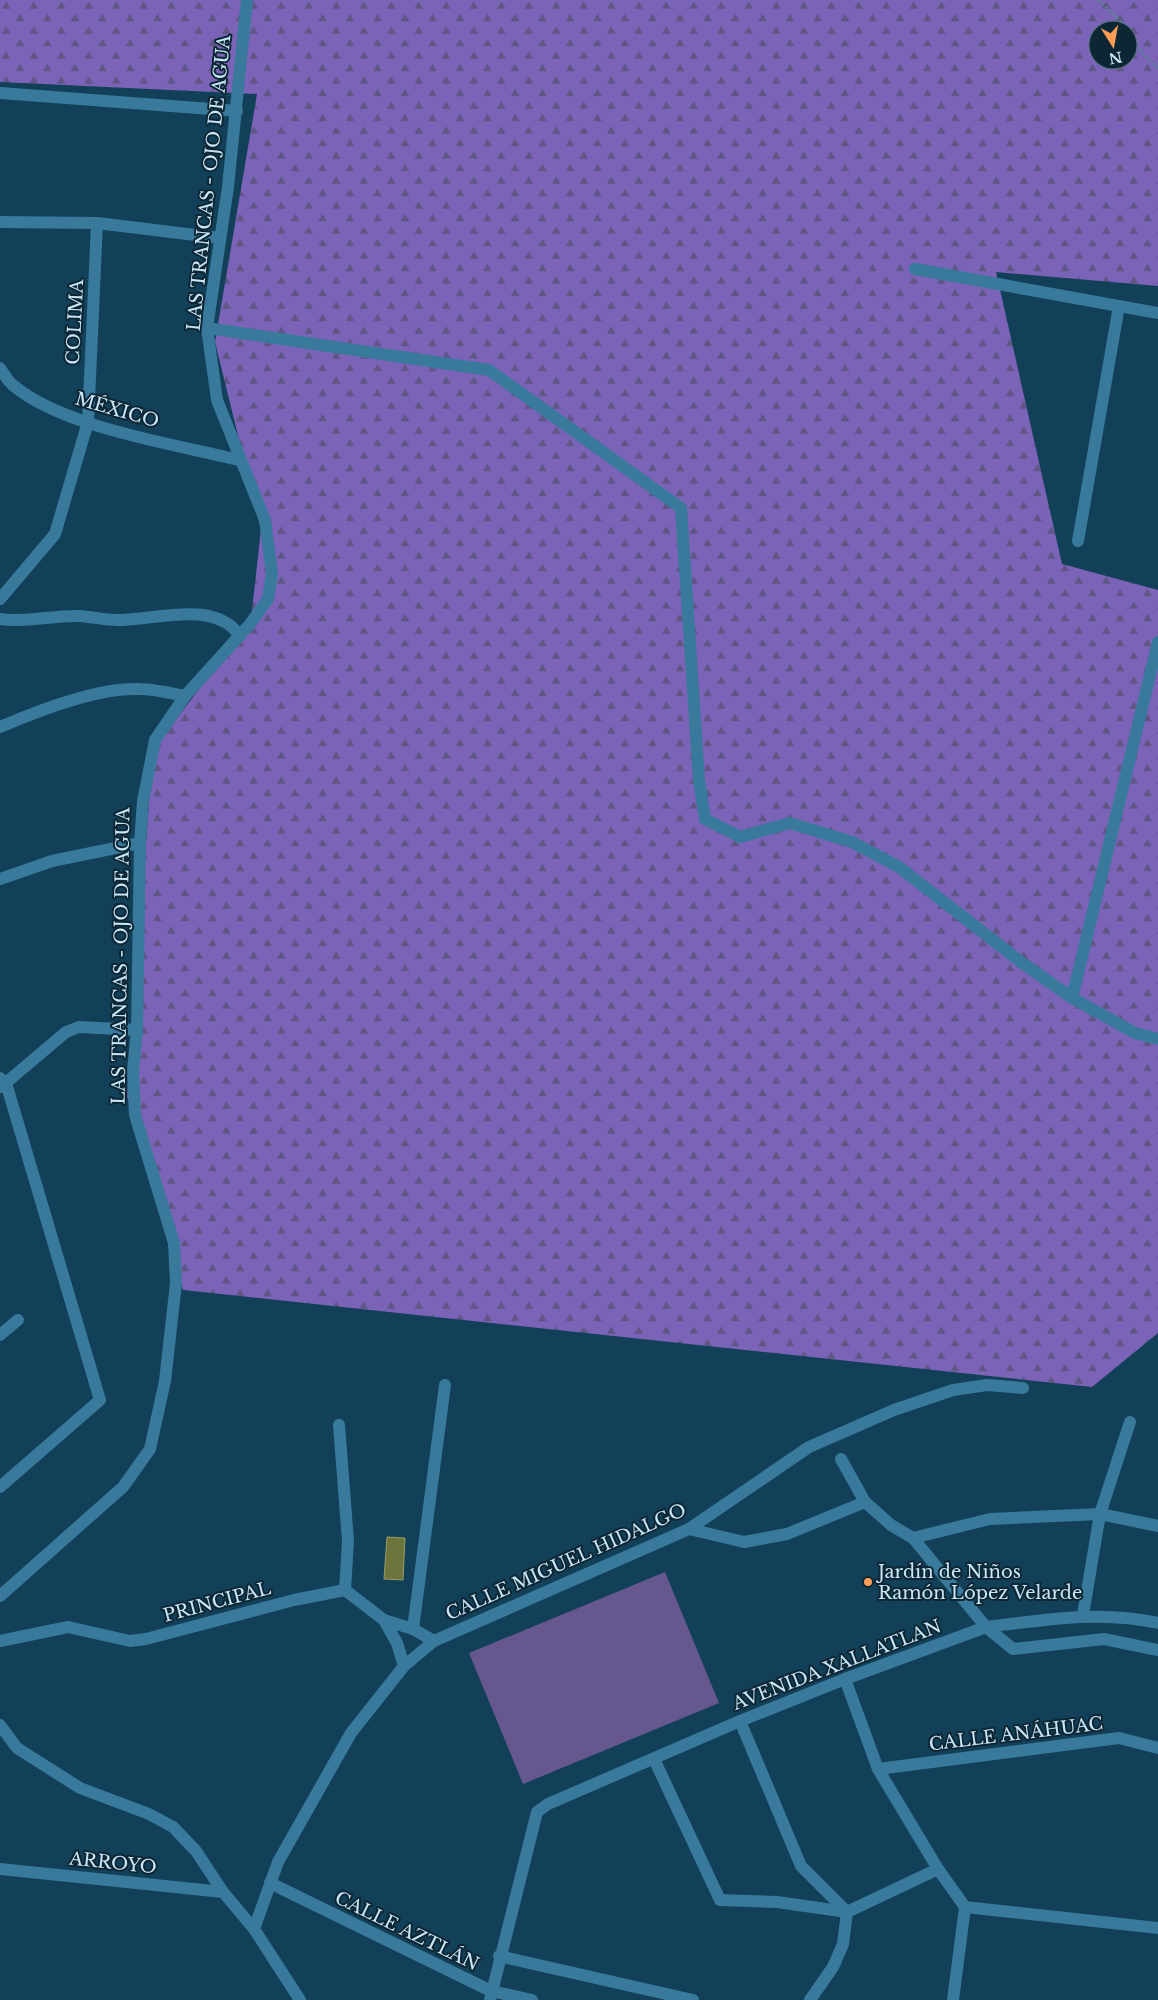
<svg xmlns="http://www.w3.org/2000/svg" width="1158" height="2000" viewBox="0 0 1158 2000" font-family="'Libre Baskerville',serif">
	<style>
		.grass { fill: #66588f }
		.forest { fill: url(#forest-firs); fill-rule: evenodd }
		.building { fill: #6e753c; stroke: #959e64 }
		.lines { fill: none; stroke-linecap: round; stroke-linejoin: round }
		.path { stroke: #598096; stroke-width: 3; stroke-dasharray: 2.5 2.5; stroke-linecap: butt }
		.minor { stroke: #39799b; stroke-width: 12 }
		.poi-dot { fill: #fd9c55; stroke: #0d2633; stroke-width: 2 }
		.labels { text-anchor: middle; stroke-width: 4; stroke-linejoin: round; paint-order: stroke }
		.street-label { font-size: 18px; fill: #c9e6f8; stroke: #0d2633 }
		.poi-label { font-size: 18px; fill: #c9e6f8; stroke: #0d2633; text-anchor: start }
	</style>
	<defs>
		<pattern id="forest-firs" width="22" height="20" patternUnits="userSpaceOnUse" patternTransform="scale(1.25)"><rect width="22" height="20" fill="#7b63b7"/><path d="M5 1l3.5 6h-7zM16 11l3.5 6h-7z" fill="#5f5686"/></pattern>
	</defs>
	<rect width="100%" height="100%" fill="#124058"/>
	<path class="grass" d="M665,1572L719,1703L523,1784L469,1653Z"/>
	<path class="forest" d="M0,0H1158V286L996,272L1062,564L1158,590V1333L1092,1387L183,1290L127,1096L153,750L251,620L261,529L215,342L257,94L0,82ZM1098,30H1128V60H1098Z"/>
	<path class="building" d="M387,1537L405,1538L403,1580L384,1579Z"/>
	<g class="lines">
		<g class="path">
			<path d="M1098,0L1114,14L1126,30"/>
			<path d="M1128,32L1148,60L1158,68"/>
		</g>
		<g class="minor">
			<path d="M0,93L237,111"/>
			<path d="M0,222L97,223L220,238"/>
			<path d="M915,269L1158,313"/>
			<path d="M207,328L489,370L681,508L699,780L705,819L740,837L790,823L852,842L899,867L1021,962L1072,998L1135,1033L1158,1039"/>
			<path d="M0,368C4,374 8,382 14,386C65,428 174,444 239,460"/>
			<path d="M1078,541L1119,306"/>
			<path d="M0,599L55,534L88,422L97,223"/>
			<path d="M0,619C27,623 53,615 80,616C93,617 105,620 118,620C156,620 215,599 240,636"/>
			<path d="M0,727C37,711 98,687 139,689C154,689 170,693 185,696"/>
			<path d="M0,879L52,861L140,843"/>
			<path d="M1072,998L1158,642"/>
			<path d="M0,1078L6,1083L100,1400L0,1487"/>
			<path d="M1,1087L66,1032L79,1027L137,1030"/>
			<path d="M0,1335L18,1320"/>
			<path d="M339,1425L348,1541L345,1590"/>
			<path d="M841,1459L865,1502"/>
			<path d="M689,1529L744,1542L787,1534L865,1502L891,1525L913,1538L986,1627C1044,1620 1101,1610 1158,1623"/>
			<path d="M913,1538L990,1519L1100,1514L1158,1526"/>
			<path d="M0,1596L123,1487L150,1449L165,1381L176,1283L174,1243L135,1115L133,1071L137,1030L140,843L143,801L155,740L185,696L250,624L268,599L272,573L265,520L217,400L207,328L228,187L247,0"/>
			<path d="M1083,1615L1100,1514L1130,1422"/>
			<path d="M384,1620L413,1629L434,1641"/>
			<path d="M413,1629L445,1385"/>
			<path d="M0,1641L68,1627L130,1641L146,1639L294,1600L345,1590L384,1620L397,1643L404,1666"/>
			<path d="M845,1679L878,1769L938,1869L965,1907L1158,1928"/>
			<path d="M740,1721L801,1866L847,1912"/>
			<path d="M0,1725L17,1748L80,1788L149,1814L173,1827L196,1851L223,1892L254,1929L300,2000"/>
			<path d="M654,1759L720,1900L777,1902L847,1912"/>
			<path d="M878,1769L1119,1738L1158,1748"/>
			<path d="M0,1869L223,1892"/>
			<path d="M270,1883L491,1991L532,2000"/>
			<path d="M847,1912L938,1869"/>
			<path d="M254,1929L278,1862L351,1733L404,1666L434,1641L689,1529L809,1447L894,1410L953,1390L987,1385L1023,1388"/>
			<path d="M499,1956L693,2000"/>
			<path d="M490,2000L537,1812L548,1804L740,1721L845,1679L986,1627L1013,1649L1104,1639L1158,1650"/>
			<path d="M810,2000L833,1967L843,1944L847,1912"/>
			<path d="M953,2000L965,1907"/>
		</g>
	</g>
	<circle class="poi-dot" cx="868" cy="1582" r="5"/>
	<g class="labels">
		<g class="street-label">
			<text transform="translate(209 183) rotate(-84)" y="6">LAS TRANCAS - OJO DE AGUA</text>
			<text transform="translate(75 322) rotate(-87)" y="6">COLIMA</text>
			<text transform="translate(117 410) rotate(16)" y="6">MÉXICO</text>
			<text transform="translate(121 956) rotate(-89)" y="6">LAS TRANCAS - OJO DE AGUA</text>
			<text transform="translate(566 1562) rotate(-24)" y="6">CALLE MIGUEL HIDALGO</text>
			<text transform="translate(217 1602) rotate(-15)" y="6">PRINCIPAL</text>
			<text transform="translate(837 1665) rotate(-21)" y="6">AVENIDA XALLATLAN</text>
			<text transform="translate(1016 1734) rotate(-7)" y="6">CALLE ANÁHUAC</text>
			<text transform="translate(113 1863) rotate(6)" y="6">ARROYO</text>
			<text transform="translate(407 1931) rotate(26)" y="6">CALLE AZTLÁN</text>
		</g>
		<g class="poi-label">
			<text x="878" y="1578">Jardín de Niños<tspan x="878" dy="21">Ramón López Velarde</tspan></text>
		</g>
	</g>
	<g transform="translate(1113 45) rotate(169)"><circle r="24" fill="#0d2633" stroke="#587382"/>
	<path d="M0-4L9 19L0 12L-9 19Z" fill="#fd9c55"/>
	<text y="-8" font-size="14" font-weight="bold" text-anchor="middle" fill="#c9e6f8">N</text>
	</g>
</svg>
